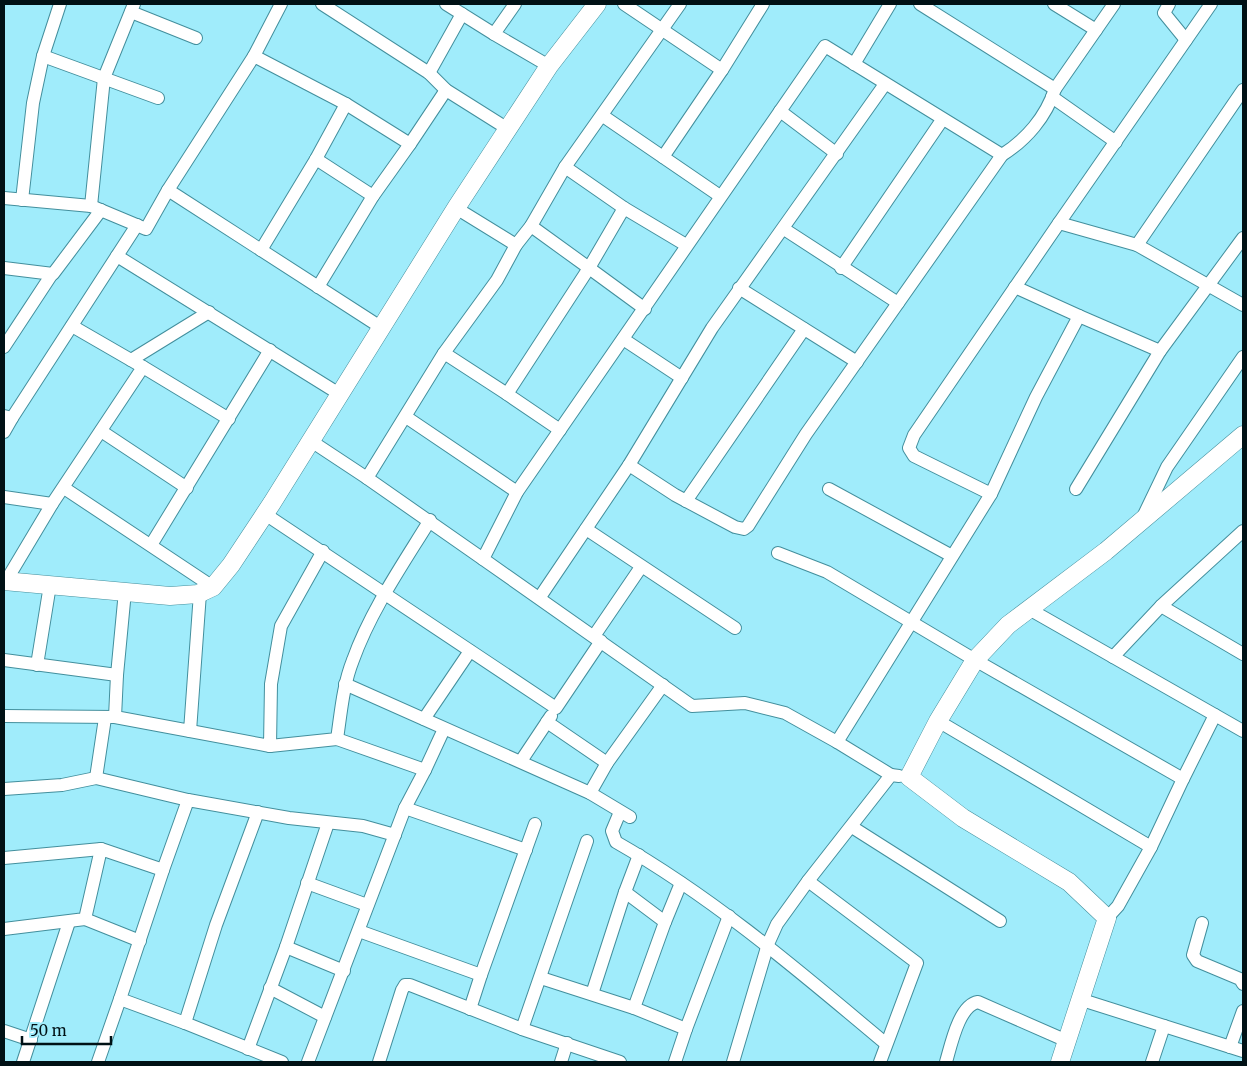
<svg xmlns="http://www.w3.org/2000/svg" width="1247" height="1066" viewBox="0 0 1247 1066" font-family="Merriweather,serif">
	<style>
		.lines { fill: none; stroke-linecap: round; stroke-linejoin: round }
		.street-casing { stroke: #438f9d; stroke-width: 14 }
		.secondary-casing { stroke: #438f9d; stroke-width: 19 }
		.street { stroke: #fff; stroke-width: 12 }
		.secondary { stroke: #fff; stroke-width: 18 }
	</style>
	<rect width="100%" height="100%" fill="#a0ecfb"/>
	<g class="lines">
		<g class="street-casing">
			<g id="street">
				<path d="M322,4L429,73L446,90L508,129"/>
				<path d="M446,4L494,34"/>
				<path d="M515,4L494,34L549,66"/>
				<path d="M624,4L722,70"/>
				<path d="M920,4L1055,89L1114,4"/>
				<path d="M1054,4L1096,30"/>
				<path d="M1169,4L1164,13L1186,40"/>
				<path d="M1211,4L1059,223L1137,245L1243,305"/>
				<path d="M131,12L196,38"/>
				<path d="M43,56L158,98"/>
				<path d="M254,56L281,4"/>
				<path d="M854,64L890,4"/>
				<path d="M429,73L462,14"/>
				<path d="M1052,97L1116,142"/>
				<path d="M780,111L837,154"/>
				<path d="M603,116L720,196"/>
				<path d="M663,157L722,70L763,4"/>
				<path d="M316,159L373,196"/>
				<path d="M565,167L624,208L686,245"/>
				<path d="M4,198L91,206L146,229L168,190"/>
				<path d="M22,200L33,103L43,56L60,4"/>
				<path d="M91,206L104,78L134,4"/>
				<path d="M456,208L516,245"/>
				<path d="M624,208L589,268L645,309"/>
				<path d="M1059,223L914,435L909,448L914,456L991,494L1036,397L1079,316L1160,351L1243,238"/>
				<path d="M784,229L898,303"/>
				<path d="M1137,245L1243,90"/>
				<path d="M261,250L316,159L346,104"/>
				<path d="M117,256L341,395"/>
				<path d="M4,268L53,274L101,210"/>
				<path d="M841,268L942,120"/>
				<path d="M318,287L373,196L410,144"/>
				<path d="M1015,287L1079,316"/>
				<path d="M739,288L857,362"/>
				<path d="M382,328L168,190L254,56L346,104L410,144L446,90"/>
				<path d="M623,339L682,378"/>
				<path d="M4,347L52,274"/>
				<path d="M444,353L507,394L589,268L531,226"/>
				<path d="M131,360L209,312"/>
				<path d="M143,367L229,419"/>
				<path d="M507,394L560,430"/>
				<path d="M4,416L12,418L137,225"/>
				<path d="M406,417L517,492"/>
				<path d="M101,431L187,488"/>
				<path d="M4,432L12,418"/>
				<path d="M311,441L367,478L444,353L497,280L516,245L531,226L565,167L680,4"/>
				<path d="M629,465L675,495L735,527L744,529L748,526L806,434L1002,155C1026,140 1046,117 1055,89"/>
				<path d="M367,478L483,559"/>
				<path d="M64,488L213,587"/>
				<path d="M829,489L952,556"/>
				<path d="M1076,489L1160,351"/>
				<path d="M4,497L52,504L6,581"/>
				<path d="M686,501L804,329"/>
				<path d="M52,504L143,367L72,326"/>
				<path d="M265,514L556,708L601,641"/>
				<path d="M1143,517L1167,467L1243,357"/>
				<path d="M586,529L735,628"/>
				<path d="M151,545L270,350"/>
				<path d="M778,553L827,572L975,660L1183,779L1151,847"/>
				<path d="M540,597L629,465L712,328L885,84"/>
				<path d="M1161,606L1243,654"/>
				<path d="M1029,609L1243,731"/>
				<path d="M594,636L641,567"/>
				<path d="M1113,657L1161,606L1243,531"/>
				<path d="M4,660L117,675L125,591"/>
				<path d="M37,665L50,585"/>
				<path d="M117,675L115,717L190,731L200,593"/>
				<path d="M345,684L590,793L630,817"/>
				<path d="M4,716L115,717"/>
				<path d="M424,719L470,651"/>
				<path d="M938,721L1151,847L1118,906L1107,918"/>
				<path d="M547,722L607,763"/>
				<path d="M190,731L270,746L271,684L281,626L323,551"/>
				<path d="M837,742L991,494"/>
				<path d="M270,746L337,739C341,712 343,685 353,660C371,610 403,564 430,520"/>
				<path d="M521,761L551,716"/>
				<path d="M425,770L444,729"/>
				<path d="M891,775L837,742L785,713L745,703L692,706L483,559L517,492L825,46L1002,155"/>
				<path d="M96,778L105,718"/>
				<path d="M1183,779L1215,715"/>
				<path d="M4,789L62,785L96,778L188,800"/>
				<path d="M590,793L607,763L663,685"/>
				<path d="M405,808L526,850"/>
				<path d="M258,812L216,925L185,1023L282,1062"/>
				<path d="M620,812L612,831L616,842C714,898 799,971 885,1043"/>
				<path d="M852,827L1000,921"/>
				<path d="M639,855L625,892L665,922L634,1008L686,1029L675,1062"/>
				<path d="M4,858L101,849"/>
				<path d="M163,870L120,999L185,1023"/>
				<path d="M808,881L891,775L899,776"/>
				<path d="M307,883L367,905"/>
				<path d="M85,919L140,941"/>
				<path d="M665,922L681,883"/>
				<path d="M1202,923L1193,955L1197,961L1240,979L1243,984"/>
				<path d="M4,929L85,919L101,849L163,870L188,800L289,818L363,826L395,835"/>
				<path d="M359,931L481,975"/>
				<path d="M286,947L344,971"/>
				<path d="M541,978L634,1008"/>
				<path d="M270,988L325,1017"/>
				<path d="M592,994L625,892"/>
				<path d="M1079,999L1243,1051"/>
				<path d="M470,1009L481,975L535,824"/>
				<path d="M522,1029L587,841"/>
				<path d="M686,1029L729,916"/>
				<path d="M4,1031L31,1040"/>
				<path d="M1230,1047L1243,1011"/>
				<path d="M248,1049L286,947L328,823"/>
				<path d="M23,1062L69,922"/>
				<path d="M98,1062L120,999"/>
				<path d="M308,1062L405,808L425,770L337,739"/>
				<path d="M379,1062L402,990L405,985H410L522,1029L620,1062"/>
				<path d="M561,1062L567,1043"/>
				<path d="M733,1062L768,944L777,924L808,881L917,963L880,1062"/>
				<path d="M946,1062C951,1045 959,1005 978,1002L1067,1041"/>
				<path d="M1152,1062L1164,1026"/>
			</g>
		</g>
		<g class="secondary-casing">
			<g id="secondary">
				<path d="M4,581L170,596L198,594L213,587L231,565L272,503L456,208L549,66L597,4"/>
				<path d="M1060,1062L1107,918L1069,882L963,818L909,777L938,721L975,660L1008,625L1106,551L1243,435"/>
			</g>
		</g>
		<use href="#street" class="street"/>
		<use href="#secondary" class="secondary"/>
	</g>
	<rect width="1247" height="1066" fill="none" stroke="#001115" stroke-width="10"/>
	<path d="M22 1036v8h89v-8" fill="none" stroke="#001115" stroke-width="2.5"/>
	<text x="30" y="1036" font-size="15" fill="#001115" stroke="#a0ecfb" stroke-width="4" paint-order="stroke">50 m</text>
</svg>
